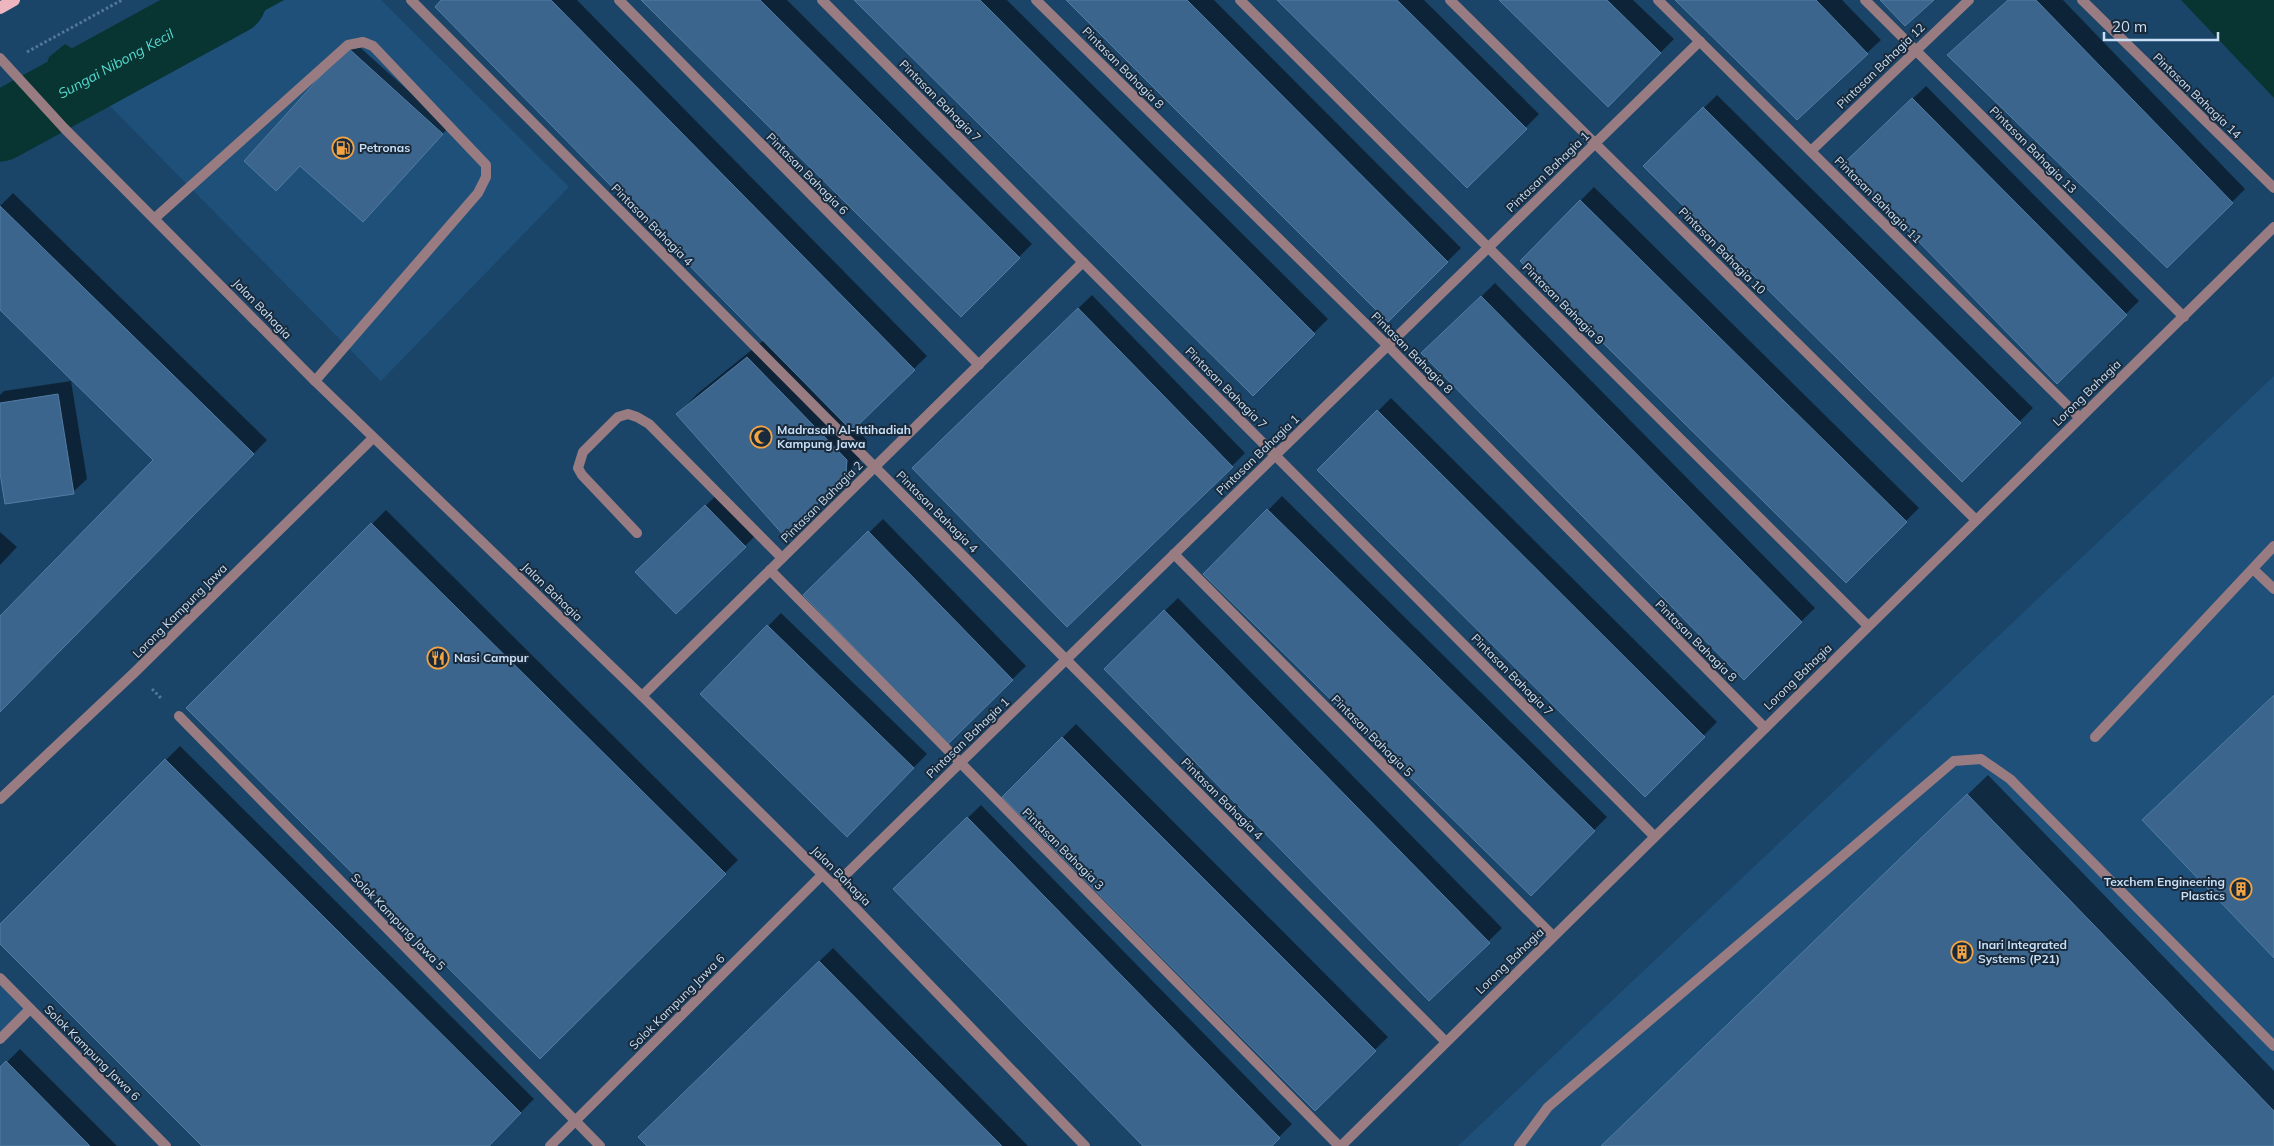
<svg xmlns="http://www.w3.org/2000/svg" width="2274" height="1146" viewBox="0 0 2274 1146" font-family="Mulish,sans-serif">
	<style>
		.built { fill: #1e507a }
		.water { fill: #083431 }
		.shadow { fill: #0007 }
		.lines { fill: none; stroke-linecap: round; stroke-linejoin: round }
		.river { stroke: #083431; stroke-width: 69 }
		.building { fill: #3b658c; stroke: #517ca4 }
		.path { stroke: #547897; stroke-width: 3; stroke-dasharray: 2.5 2.5; stroke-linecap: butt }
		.lane { stroke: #997c81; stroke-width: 10 }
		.street { stroke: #997c81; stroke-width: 10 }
		.primary { stroke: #edb5be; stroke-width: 12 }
		.labels { text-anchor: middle; stroke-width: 4; stroke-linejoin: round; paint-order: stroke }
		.street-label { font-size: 12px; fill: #c8dff5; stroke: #182a3b }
		.poi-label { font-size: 12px; font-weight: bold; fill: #c8dff5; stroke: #182a3b; text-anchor: start }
		.water-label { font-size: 14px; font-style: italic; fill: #57dcd1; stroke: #182a3b }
	</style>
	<rect width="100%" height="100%" fill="#1a4569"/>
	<g class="built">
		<path d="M284,0H381L569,187L381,381L102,98Z"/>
		<path d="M2274,376V1146H1458Z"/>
		<path d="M0,978L30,1009L0,1039Z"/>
	</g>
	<g class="water">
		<path d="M186,0H284L86,107L46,67L49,57L65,44L88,58Z"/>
		<path d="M2181,0H2274V98Z"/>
	</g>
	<g class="shadow">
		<path d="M443,0H577L927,356L854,427L867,440L866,453L805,516L678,414L697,394L764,340Z"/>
		<path d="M643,0H787L1032,244L961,315Z"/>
		<path d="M856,0H1007L1328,319L1253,394Z"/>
		<path d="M1068,0H1214L1461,248L1388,320Z"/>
		<path d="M1279,0H1424L1539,114L1467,187Z"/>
		<path d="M1501,0H1633L1674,39L1608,105Z"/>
		<path d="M1677,0H1842L1881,40L1797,118Z"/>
		<path d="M2008,0H2063L2245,189L2167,267L1948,55Z"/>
		<path d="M354,42L449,127L370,214L300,164L245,161Z"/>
		<path d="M1926,86L2139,301L2057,382L1858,151Z"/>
		<path d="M1717,95L2033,408L1962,480L1645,166Z"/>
		<path d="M1594,187L1919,508L1846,581L1521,261Z"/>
		<path d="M13,193L267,440L0,711V617L155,460L0,308V206Z"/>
		<path d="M1495,283L1815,608L1744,678L1437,340Z"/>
		<path d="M1092,295L1245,453L1232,466L927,455Z"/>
		<path d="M71,381L87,479L73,492L0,465V395L4,391Z"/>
		<path d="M1391,398L1717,722L1645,795L1319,470Z"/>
		<path d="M719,493L758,533L745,546L650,558Z"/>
		<path d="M1282,496L1607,817L1531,894L1205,574Z"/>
		<path d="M386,510L738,860L540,1058L188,708Z"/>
		<path d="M883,519L1026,666L948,742L805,595Z"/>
		<path d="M0,532L17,547L0,565Z"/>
		<path d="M1178,598L1502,928L1429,999L1119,655Z"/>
		<path d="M781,613L927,754L847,835L701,694Z"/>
		<path d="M1076,724L1388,1037L1315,1109L1003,797Z"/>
		<path d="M180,746L534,1099L487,1146H204L0,942V925Z"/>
		<path d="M1988,775L2274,1071V1146H1602Z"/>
		<path d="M981,805L1292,1124L1270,1146H1145L895,889Z"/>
		<path d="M833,948L1028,1146H649L640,1137Z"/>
		<path d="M20,1049L117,1146H0V1069Z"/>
	</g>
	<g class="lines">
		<path class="river" id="s1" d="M0,127L232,0"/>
	</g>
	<g class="building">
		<path d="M441,0H551L915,370L852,431L435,7Z"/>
		<path d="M641,0H760L1020,258L961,317Z"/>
		<path d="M854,0H980L1315,334L1253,396Z"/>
		<path d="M1066,0H1187L1448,262L1388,322Z"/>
		<path d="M1277,0H1397L1527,129L1467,188Z"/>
		<path d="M1499,0H1607L1661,53L1608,107Z"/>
		<path d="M1675,0H1816L1868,54L1797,120Z"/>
		<path d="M1880,0H1934L1905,26Z"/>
		<path d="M2008,0H2036L2233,203L2167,268L1947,55Z"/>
		<path d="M347,47L443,134L363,222L300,166L276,191L244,161Z"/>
		<path d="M1912,98L2127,315L2057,384L1843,164Z"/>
		<path d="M1703,107L2021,423L1962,482L1643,166Z"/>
		<path d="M1580,200L1907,522L1846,583L1520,261Z"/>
		<path d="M0,206L254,454L0,712V616L153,460L0,310Z"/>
		<path d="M1481,296L1802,622L1744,680L1421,353Z"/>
		<path d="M1078,308L1233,467L1067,627L912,468Z"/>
		<path d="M747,357L847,460L846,474L785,537L676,414Z"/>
		<path d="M58,394L74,494L5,504L0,473V403Z"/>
		<path d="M1377,410L1705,737L1645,797L1317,470Z"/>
		<path d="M705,505L746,547L676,614L635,572Z"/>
		<path d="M1267,509L1595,831L1531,896L1203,574Z"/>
		<path d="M371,523L726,874L540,1059L186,708Z"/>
		<path d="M868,531L1013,680L948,744L803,595Z"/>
		<path d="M1164,610L1490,943L1429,1001L1104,669Z"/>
		<path d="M767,625L914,768L847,837L700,694Z"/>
		<path d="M2274,695V958L2142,820Z"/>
		<path d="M1062,737L1376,1051L1315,1111L1002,797Z"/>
		<path d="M165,759L521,1113L489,1146H202L0,944V924Z"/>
		<path d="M1967,794L2274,1111V1146H1601Z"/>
		<path d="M967,817L1280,1138L1272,1146H1143L893,889Z"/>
		<path d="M819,961L1002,1146H647L638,1137Z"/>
		<path d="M6,1061L90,1146H0V1067Z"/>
	</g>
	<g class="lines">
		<g class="path">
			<path d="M27,52L122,0"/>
			<path d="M152,689L161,698"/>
		</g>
		<g class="lane">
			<path d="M155,218L348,45L363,42L373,46L486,165V177L478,193L315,381"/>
			<path d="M637,533L582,475L578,468L583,452L618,417L628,414L637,417L649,424L782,558"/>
			<path d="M2253,569L2274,589"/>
			<path d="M2095,737L2274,546"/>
			<path d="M0,1039L30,1009"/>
			<path d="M1519,1146L1548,1107L1954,761L1981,759L2010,779L2274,1046"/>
		</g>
		<g class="street">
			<path d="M411,0L1445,1041"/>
			<path d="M619,0L979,365"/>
			<path d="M822,0L1654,836"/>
			<path d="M1036,0L1388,346L1765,728"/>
			<path d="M1240,0L1868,626"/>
			<path d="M1450,0L1976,520"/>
			<path d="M1658,0L2080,418"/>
			<path d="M1865,0L2184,317"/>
			<path d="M2082,0L2274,188"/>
			<path d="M0,58L64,128L315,381L642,696L834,886L1085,1146"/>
			<path d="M1811,151L1969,0"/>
			<path d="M1174,554L1553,936"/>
			<path d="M770,570L1339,1146"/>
			<path d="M642,696L1083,262"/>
			<path d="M179,716L600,1146"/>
			<path d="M0,799L135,672L373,438"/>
			<path d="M834,886L1700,41"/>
			<path d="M0,978L166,1146"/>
			<path d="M550,1146L822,875"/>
			<path d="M1341,1146L2274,227"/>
		</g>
		<path class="primary" d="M0,8L14,0"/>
	</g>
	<defs>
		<g id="fuel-ring" transform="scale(1.125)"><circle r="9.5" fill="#182a3b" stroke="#f4a443" stroke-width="1.5"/><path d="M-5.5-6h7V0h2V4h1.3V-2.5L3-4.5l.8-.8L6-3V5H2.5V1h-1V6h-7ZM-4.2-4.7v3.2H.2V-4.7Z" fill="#f4a443"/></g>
		<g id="mosque-ring" transform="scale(1.125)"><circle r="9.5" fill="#182a3b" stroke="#f4a443" stroke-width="1.5"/><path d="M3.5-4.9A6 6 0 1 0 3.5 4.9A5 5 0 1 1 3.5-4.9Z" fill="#f4a443"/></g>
		<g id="restaurant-ring" transform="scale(1.125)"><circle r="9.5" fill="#182a3b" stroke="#f4a443" stroke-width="1.5"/><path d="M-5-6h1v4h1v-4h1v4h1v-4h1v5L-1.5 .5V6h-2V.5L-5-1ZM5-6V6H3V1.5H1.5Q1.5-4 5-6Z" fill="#f4a443"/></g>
		<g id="building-ring" transform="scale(1.125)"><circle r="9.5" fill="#182a3b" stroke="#f4a443" stroke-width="1.5"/><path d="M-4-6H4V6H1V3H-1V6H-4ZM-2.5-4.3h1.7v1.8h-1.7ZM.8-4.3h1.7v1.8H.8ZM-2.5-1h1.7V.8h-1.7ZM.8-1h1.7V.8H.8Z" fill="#f4a443"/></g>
	</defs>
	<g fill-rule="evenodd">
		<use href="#fuel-ring" x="343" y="148"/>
		<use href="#mosque-ring" x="761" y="437"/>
		<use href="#restaurant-ring" x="438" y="658"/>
		<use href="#building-ring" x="2241" y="889"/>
		<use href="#building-ring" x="1962" y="952"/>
	</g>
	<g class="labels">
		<g class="street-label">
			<text transform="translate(1881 66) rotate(-44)" y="4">Pintasan Bahagia 12</text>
			<text transform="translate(1123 68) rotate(45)" y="4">Pintasan Bahagia 8</text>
			<text transform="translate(2197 96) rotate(44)" y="4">Pintasan Bahagia 14</text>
			<text transform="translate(940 101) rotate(45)" y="4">Pintasan Bahagia 7</text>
			<text transform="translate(2033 150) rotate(45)" y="4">Pintasan Bahagia 13</text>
			<text transform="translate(1548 172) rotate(-44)" y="4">Pintasan Bahagia 1</text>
			<text transform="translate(807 174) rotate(45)" y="4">Pintasan Bahagia 6</text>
			<text transform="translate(1878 200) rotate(45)" y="4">Pintasan Bahagia 11</text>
			<text transform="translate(652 225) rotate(45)" y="4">Pintasan Bahagia 4</text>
			<text transform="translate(1722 251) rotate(45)" y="4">Pintasan Bahagia 10</text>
			<text transform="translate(1563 304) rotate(45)" y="4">Pintasan Bahagia 9</text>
			<text transform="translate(262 309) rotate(46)" y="4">Jalan Bahagia</text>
			<text transform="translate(1412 353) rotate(45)" y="4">Pintasan Bahagia 8</text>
			<text transform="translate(1226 388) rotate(45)" y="4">Pintasan Bahagia 7</text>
			<text transform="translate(2087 393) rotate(-44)" y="4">Lorong Bahagia</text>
			<text transform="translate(1258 455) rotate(-44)" y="4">Pintasan Bahagia 1</text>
			<text transform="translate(822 502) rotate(-45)" y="4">Pintasan Bahagia 2</text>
			<text transform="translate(937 512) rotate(45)" y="4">Pintasan Bahagia 4</text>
			<text transform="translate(552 592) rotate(44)" y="4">Jalan Bahagia</text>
			<text transform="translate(180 611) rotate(-45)" y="4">Lorong Kampung Jawa</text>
			<text transform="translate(1696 641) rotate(45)" y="4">Pintasan Bahagia 8</text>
			<text transform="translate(1512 675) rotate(45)" y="4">Pintasan Bahagia 7</text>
			<text transform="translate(1798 677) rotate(-44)" y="4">Lorong Bahagia</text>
			<text transform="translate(1372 736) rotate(45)" y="4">Pintasan Bahagia 5</text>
			<text transform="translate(968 738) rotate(-44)" y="4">Pintasan Bahagia 1</text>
			<text transform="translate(1222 799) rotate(45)" y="4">Pintasan Bahagia 4</text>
			<text transform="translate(1063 849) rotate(45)" y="4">Pintasan Bahagia 3</text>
			<text transform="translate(841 876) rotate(45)" y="4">Jalan Bahagia</text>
			<text transform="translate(398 922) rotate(46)" y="4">Solok Kampung Jawa 5</text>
			<text transform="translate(1510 961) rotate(-44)" y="4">Lorong Bahagia</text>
			<text transform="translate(677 1002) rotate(-45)" y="4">Solok Kampung Jawa 6</text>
			<text transform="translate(92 1053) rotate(45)" y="4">Solok Kampung Jawa 6</text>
		</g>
		<g class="poi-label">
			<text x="359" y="152">Petronas</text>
			<text x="777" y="434">Madrasah Al-Ittihadiah<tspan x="777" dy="14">Kampung Jawa</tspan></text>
			<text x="454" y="662">Nasi Campur</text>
			<text x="2225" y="886" text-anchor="end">Texchem Engineering<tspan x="2225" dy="14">Plastics</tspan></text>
			<text x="1978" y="949">Inari Integrated<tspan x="1978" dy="14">Systems (P21)</tspan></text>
		</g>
		<g class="water-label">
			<text dy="5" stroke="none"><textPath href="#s1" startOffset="132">Sungai Nibong Kecil</textPath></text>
		</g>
	</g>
	<path d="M2104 32v8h114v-8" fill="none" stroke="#c8dff5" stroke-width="2.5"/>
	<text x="2112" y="32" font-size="15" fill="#c8dff5" stroke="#182a3b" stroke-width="4" paint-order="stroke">20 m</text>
</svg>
